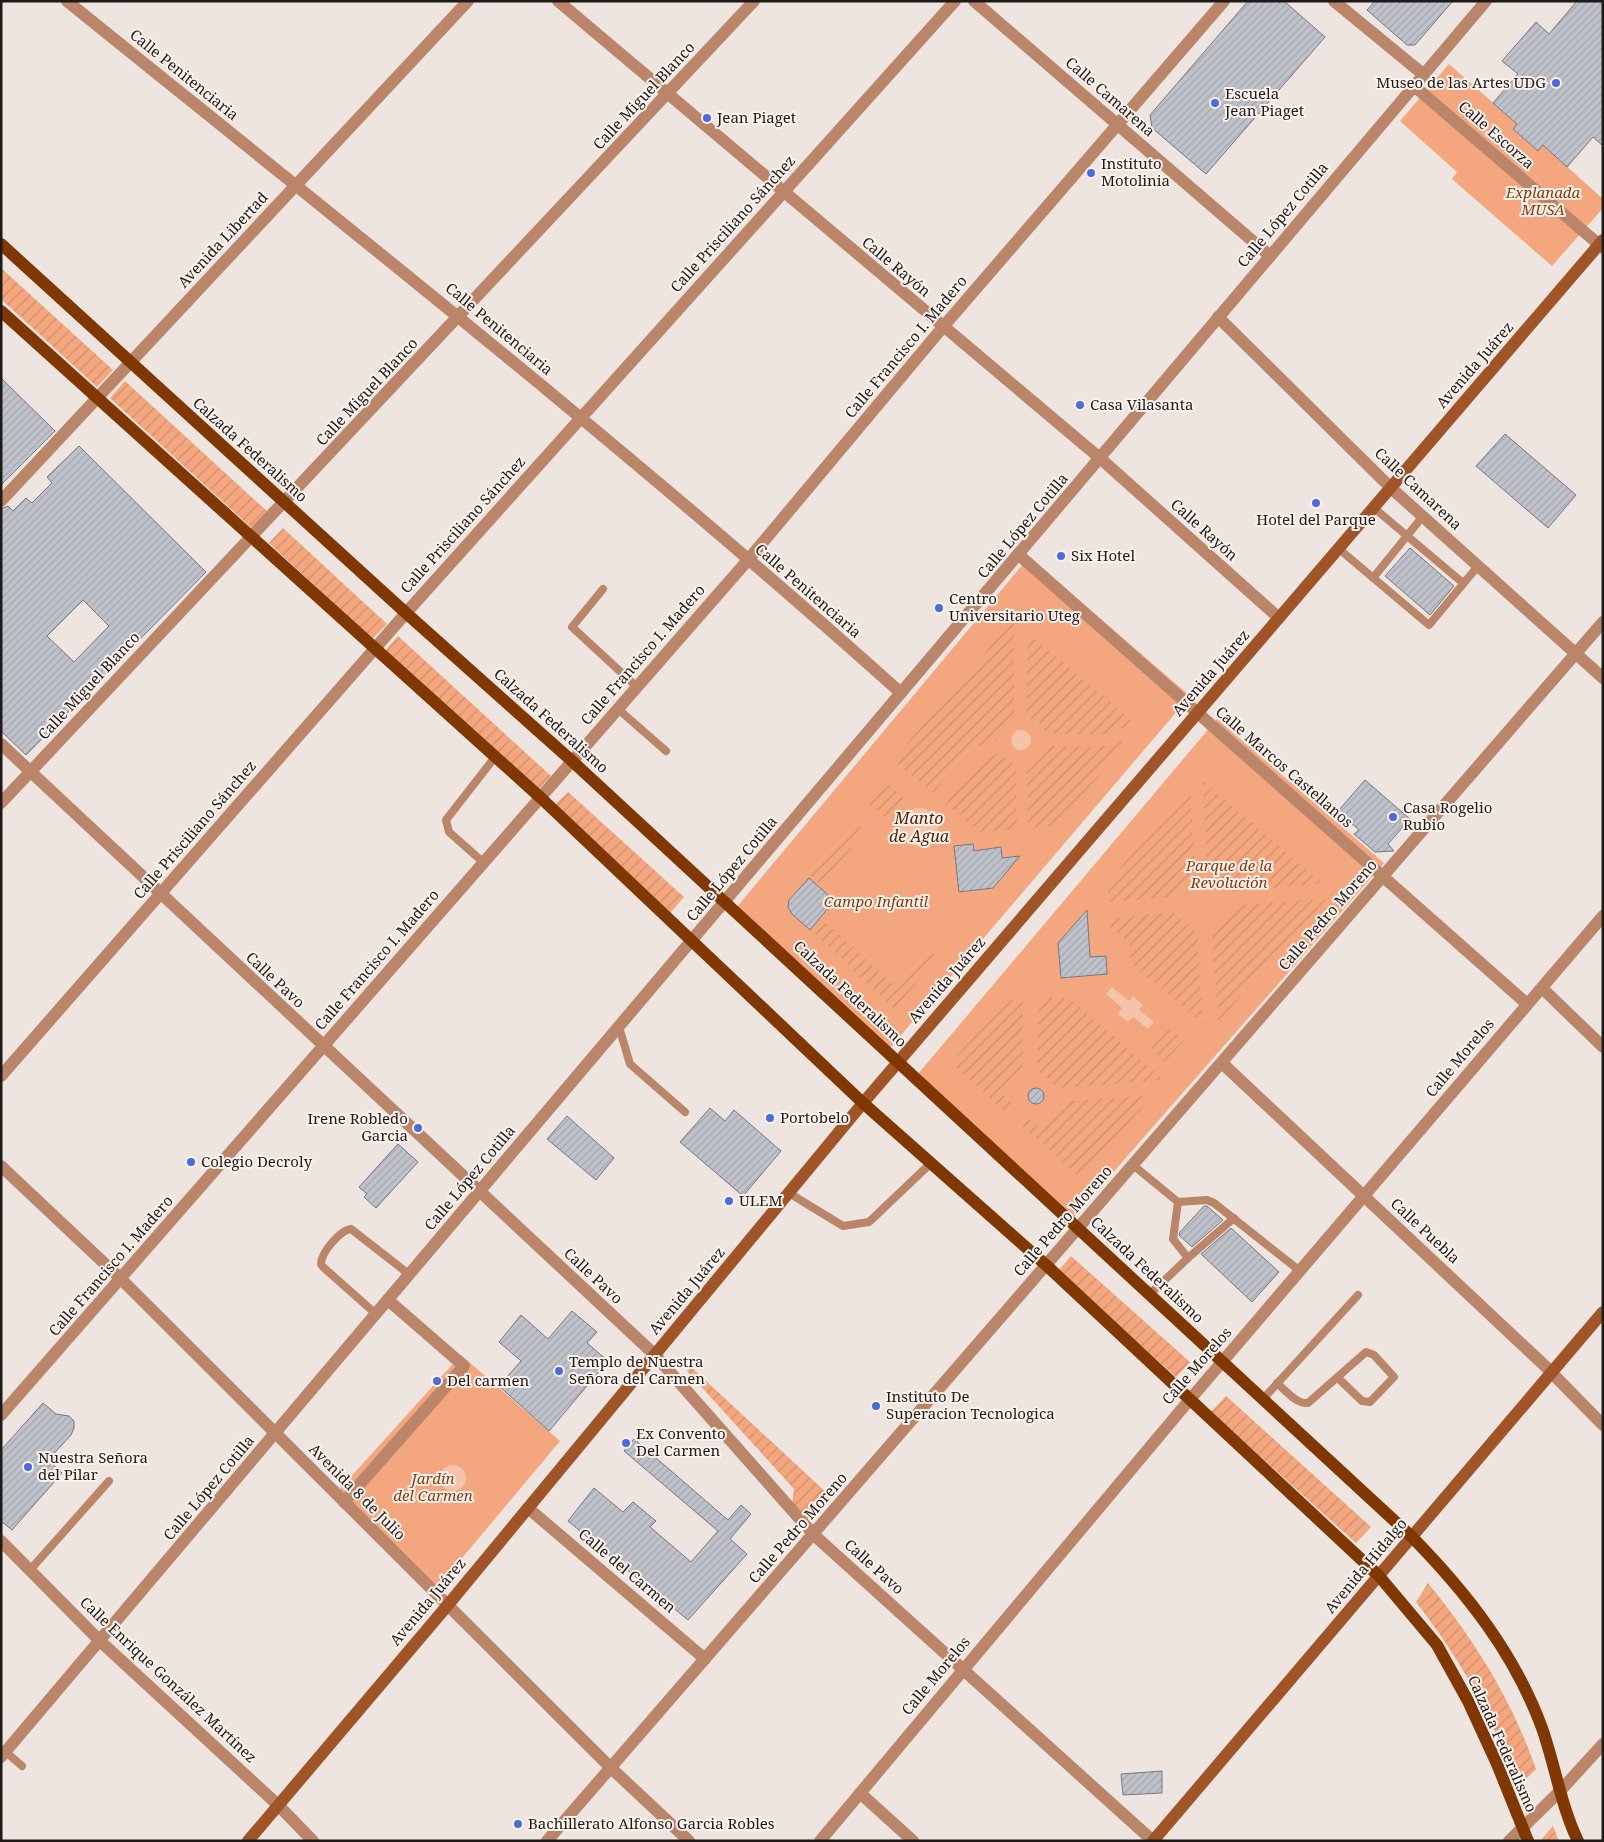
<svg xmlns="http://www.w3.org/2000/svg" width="1604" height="1842" viewBox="0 0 1604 1842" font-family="'Noto Serif',serif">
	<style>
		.park { fill: #f4a67e }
		.garden { fill: url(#garden-furrows) }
		.water { fill: #f4c3aa }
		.building { fill: url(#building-hatch); stroke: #757880; fill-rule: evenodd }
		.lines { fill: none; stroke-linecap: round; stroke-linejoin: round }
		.lane { stroke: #bb856a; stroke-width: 8 }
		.street { stroke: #bb856a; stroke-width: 12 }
		.secondary { stroke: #a05428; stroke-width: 12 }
		.primary { stroke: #803702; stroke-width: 12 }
		.poi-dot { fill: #4a6bde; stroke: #fcf2ed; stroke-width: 2 }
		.labels { text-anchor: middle; stroke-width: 4; stroke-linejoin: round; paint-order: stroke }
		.street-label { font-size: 15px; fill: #1d1a18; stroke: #fcf2ed }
		.poi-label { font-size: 15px; fill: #1d1a18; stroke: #fcf2ed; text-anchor: start }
		.park-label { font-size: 15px; font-style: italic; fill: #833b0d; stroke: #fcf2ed }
		.water-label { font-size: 16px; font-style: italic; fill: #4f1e00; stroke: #fcf2ed }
	</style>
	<defs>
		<pattern id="garden-furrows" width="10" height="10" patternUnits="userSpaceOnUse" patternTransform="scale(1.25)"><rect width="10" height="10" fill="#f4a67e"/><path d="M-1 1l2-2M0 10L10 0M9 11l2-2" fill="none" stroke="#d18e6c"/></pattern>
		<pattern id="building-hatch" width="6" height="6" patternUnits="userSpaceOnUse" patternTransform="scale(1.25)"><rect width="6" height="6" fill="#bfc2ca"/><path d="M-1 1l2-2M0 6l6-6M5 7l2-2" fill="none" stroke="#a4a6ad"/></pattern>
	</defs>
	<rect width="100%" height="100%" fill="#eee5e0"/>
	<g class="park">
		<path d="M1449,64L1517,124L1513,129L1538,151L1543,145L1603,199V208L1552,266L1452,179L1457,172L1400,121Z"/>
		<path d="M1029,557L1190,696L890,1048L736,908Z"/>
		<path d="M1217,719L1384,863L1074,1217L918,1074Z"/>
		<path d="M461,1355L560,1441L437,1588L338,1491Z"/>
	</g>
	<g class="garden">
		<path d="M1,268L113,370L97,387L1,299Z"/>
		<path d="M125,381L270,514L255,531L110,398Z"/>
		<path d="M283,528L387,624L372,639L269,543Z"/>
		<path d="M1014,619V717L1002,725L997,741L969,748L933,793L893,760Z"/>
		<path d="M1028,633L1136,724L1100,735L1046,733L1039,723L1026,716Z"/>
		<path d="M398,636L551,776L537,791L385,651Z"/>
		<path d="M1131,739L1055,826L1028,828L1027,765L1040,758L1047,745L1097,748Z"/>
		<path d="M1000,753L1004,758L1016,765L1017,829L979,832L944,801L979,759Z"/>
		<path d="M1203,781L1322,883L1231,892L1207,871Z"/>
		<path d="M886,782L905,799L888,820L868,803Z"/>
		<path d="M1190,787L1195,870L1172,897L1109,902L1107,883Z"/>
		<path d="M568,792L684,897L670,913L554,806Z"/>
		<path d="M855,822L866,831L821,884L810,875Z"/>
		<path d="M1326,899L1218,1022L1212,934L1237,905Z"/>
		<path d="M1173,912L1197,933L1203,1024L1131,963L1130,943L1111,928L1110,919Z"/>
		<path d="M824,921L898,989L931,951L938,958L894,1009L814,933Z"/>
		<path d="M1069,998L1164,1080L1058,1088L1037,1069L1039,999Z"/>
		<path d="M1006,1000H1023V1068L1001,1093L1016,1107L1009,1115L951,1063Z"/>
		<path d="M1164,1024L1184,1041L1165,1061L1146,1044Z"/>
		<path d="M1153,1095L1080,1178L1018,1122L1025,1115L1039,1127L1062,1102Z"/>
		<path d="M1071,1256L1190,1362L1176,1377L1058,1271Z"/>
		<path d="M691,1367L829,1495L807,1520L792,1504L794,1489L687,1371Z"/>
		<path d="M1226,1396L1371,1527L1356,1543L1211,1412Z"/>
		<path d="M1428,1583C1475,1641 1511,1698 1536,1769L1517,1788C1493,1716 1462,1662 1416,1602Z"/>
		<path d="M1553,1826L1559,1841H1540Z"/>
	</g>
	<g class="water">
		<circle cx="1021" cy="740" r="10"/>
		<circle cx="919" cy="827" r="19"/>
		<path d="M1112,987L1129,1001L1133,996L1143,1005L1139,1010L1154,1022L1148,1029L1133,1017L1128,1022L1118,1014L1122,1008L1106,994Z"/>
		<circle cx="453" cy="1478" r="13"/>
	</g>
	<g class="building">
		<path d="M1248,1H1284L1325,37L1206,174L1152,128L1150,115Z"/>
		<path d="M1375,1H1453L1415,45H1407L1367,10Z"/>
		<path d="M1577,1H1603V146L1593,137L1567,167L1543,145L1538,151L1513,129L1517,124L1493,103L1518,74L1502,61L1536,22L1549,34Z"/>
		<path d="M1,378L55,431L1,485Z"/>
		<path d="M1505,434L1576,495L1548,528L1476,466Z"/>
		<path d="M79,446L206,572L26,755L1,731V509L8,506L13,511L26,498L32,503L52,483L47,477ZM83,600L109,626L74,662L47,636Z"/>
		<path d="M1410,548L1454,586L1430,615L1385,576Z"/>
		<path d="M1365,780L1410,819L1388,844L1394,851L1375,852L1354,834L1359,830L1338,811Z"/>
		<path d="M973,844L974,851L1001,847L1002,858L1020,856L993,888L959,892L954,846Z"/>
		<path d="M809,878L827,894L830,900L829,907L810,930L792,914L788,907L789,900Z"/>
		<path d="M1087,910L1090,957L1106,956L1107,974L1061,978L1058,943Z"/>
		<circle cx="1036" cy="1096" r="8"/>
		<path d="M710,1108L725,1121L734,1110L781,1151L743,1196L680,1142Z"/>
		<path d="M567,1116L614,1158L596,1180L547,1139Z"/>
		<path d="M398,1144L418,1162L376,1208L364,1197L367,1194L359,1187Z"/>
		<path d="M1204,1206H1207L1223,1220L1192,1247L1179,1235L1180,1232Z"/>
		<path d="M1231,1228L1279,1272L1252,1302L1201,1254Z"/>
		<path d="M572,1311L597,1332L587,1343L608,1361L549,1431L499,1386L521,1361L499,1342L521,1315L548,1339Z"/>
		<path d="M43,1403L56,1414L69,1416L74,1421V1428L71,1435L48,1460L62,1473L12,1530L1,1521V1450Z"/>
		<path d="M634,1439L728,1520L741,1505L751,1514L730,1539L747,1554L688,1620L568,1521L594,1488L623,1512L633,1502L656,1521L650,1527L691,1562L718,1531L624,1451Z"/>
		<path d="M1162,1771V1793L1123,1795L1121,1774Z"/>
	</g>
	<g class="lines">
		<g class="lane">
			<path d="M1374,508L1463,583"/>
			<path d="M1339,549L1429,625L1478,566"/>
			<path d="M1373,578L1423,516"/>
			<path d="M603,589L572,627L637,687"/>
			<path d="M618,709L666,751"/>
			<path d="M484,863L449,832L446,820L495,757"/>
			<path d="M619,1027L630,1064L685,1112"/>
			<path d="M1133,1165L1178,1202L1207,1200L1214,1203L1300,1271"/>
			<path d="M789,1193L843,1226L869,1222L931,1163"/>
			<path d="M1188,1258L1234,1218"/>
			<path d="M1150,1294L1188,1258L1173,1239L1178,1202"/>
			<path d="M376,1314L323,1267L321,1264C321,1253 340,1230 351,1229L410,1275"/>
			<path d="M1277,1383C1285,1390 1296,1404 1308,1403L1366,1352L1374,1355L1394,1377L1370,1402L1362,1401L1338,1378"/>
			<path d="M1263,1399L1358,1295"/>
			<path d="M30,1570L109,1481"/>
			<path d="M6,1752L22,1766"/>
		</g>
		<g class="street">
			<path d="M67,1C348,228 632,452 901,693"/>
			<path d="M558,1L1101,459L1279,618"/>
			<path d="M974,1L1270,256"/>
			<path d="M1334,1L1424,75"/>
			<path d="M1414,86L1603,248"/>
			<path d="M1218,317L1391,488L1603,678"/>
			<path d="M1,501L468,1"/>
			<path d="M1019,555L1527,1004"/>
			<path d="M1,744L655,1355L814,1535L1153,1841"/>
			<path d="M1,803L754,1"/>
			<path d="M1542,988L1603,1047"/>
			<path d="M1222,1063L1545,1366L1603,1425"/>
			<path d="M1,1076L406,613L955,1"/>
			<path d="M1,1166L121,1279L611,1768L689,1841"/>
			<path d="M1,1415L748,560L943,327L1224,1"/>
			<path d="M344,1502L464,1366L388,1300"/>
			<path d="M528,1508L705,1659"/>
			<path d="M1,1541L100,1641L278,1805L313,1841"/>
			<path d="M1,1757L1486,1"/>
			<path d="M860,1793L913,1841"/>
			<path d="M547,1841L1603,622"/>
			<path d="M820,1841L1181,1410L1603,916"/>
			<path d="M1509,1841L1561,1790L1603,1744"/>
		</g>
		<g class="secondary">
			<path d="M248,1841L447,1606L863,1103L1603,240"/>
			<path d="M1153,1841L1603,1312"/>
		</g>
		<g class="primary">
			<path d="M1,244L406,613L572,761L1412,1537C1466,1592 1515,1654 1542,1728C1555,1765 1561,1806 1578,1841"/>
			<path d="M1,311L541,798L863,1103L1046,1265L1379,1576L1437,1645L1468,1701L1497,1764L1528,1841"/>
		</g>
	</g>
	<g class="poi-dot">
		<circle cx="1556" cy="83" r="5"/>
		<circle cx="1215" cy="103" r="5"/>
		<circle cx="707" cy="118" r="5"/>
		<circle cx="1091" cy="173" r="5"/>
		<circle cx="1080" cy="405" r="5"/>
		<circle cx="1316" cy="503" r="5"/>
		<circle cx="1061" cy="556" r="5"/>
		<circle cx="939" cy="608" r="5"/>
		<circle cx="1393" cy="817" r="5"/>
		<circle cx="770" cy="1118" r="5"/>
		<circle cx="418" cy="1128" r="5"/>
		<circle cx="191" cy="1162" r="5"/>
		<circle cx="729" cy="1201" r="5"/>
		<circle cx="559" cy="1371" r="5"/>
		<circle cx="437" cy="1381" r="5"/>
		<circle cx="876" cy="1406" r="5"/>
		<circle cx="626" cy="1443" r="5"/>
		<circle cx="28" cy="1467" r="5"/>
		<circle cx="518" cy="1824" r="5"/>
	</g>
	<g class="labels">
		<g class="street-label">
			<text transform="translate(184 75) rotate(39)" y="5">Calle Penitenciaria</text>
			<text transform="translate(644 96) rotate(-47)" y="5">Calle Miguel Blanco</text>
			<text transform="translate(1110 97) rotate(41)" y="5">Calle Camarena</text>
			<text transform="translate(1496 135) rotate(41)" y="5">Calle Escorza</text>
			<text transform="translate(1283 215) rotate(-50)" y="5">Calle López Cotilla</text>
			<text transform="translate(733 224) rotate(-48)" y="5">Calle Prisciliano Sánchez</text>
			<text transform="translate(223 240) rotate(-47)" y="5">Avenida Libertad</text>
			<text transform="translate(896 267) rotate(40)" y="5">Calle Rayón</text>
			<text transform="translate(499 329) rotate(40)" y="5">Calle Penitenciaria</text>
			<text transform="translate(906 347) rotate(-50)" y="5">Calle Francisco I. Madero</text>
			<text transform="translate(1475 365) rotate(-49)" y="5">Avenida Juárez</text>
			<text transform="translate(367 392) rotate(-47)" y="5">Calle Miguel Blanco</text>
			<text transform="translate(250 450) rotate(42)" y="5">Calzada Federalismo</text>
			<text transform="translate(1418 489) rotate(43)" y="5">Calle Camarena</text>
			<text transform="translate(463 525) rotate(-48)" y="5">Calle Prisciliano Sánchez</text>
			<text transform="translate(1023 526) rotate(-50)" y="5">Calle López Cotilla</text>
			<text transform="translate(1204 530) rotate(42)" y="5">Calle Rayón</text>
			<text transform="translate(808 591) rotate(41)" y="5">Calle Penitenciaria</text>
			<text transform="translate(643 655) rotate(-49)" y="5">Calle Francisco I. Madero</text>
			<text transform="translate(1211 673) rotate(-49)" y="5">Avenida Juárez</text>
			<text transform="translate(89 686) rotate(-47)" y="5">Calle Miguel Blanco</text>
			<text transform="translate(551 721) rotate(42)" y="5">Calzada Federalismo</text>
			<text transform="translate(1284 767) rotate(41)" y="5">Calle Marcos Castellanos</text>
			<text transform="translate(195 830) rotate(-49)" y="5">Calle Prisciliano Sánchez</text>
			<text transform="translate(732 869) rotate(-50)" y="5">Calle López Cotilla</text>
			<text transform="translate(1328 915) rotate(-49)" y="5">Calle Pedro Moreno</text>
			<text transform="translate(377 960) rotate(-49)" y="5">Calle Francisco I. Madero</text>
			<text transform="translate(275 980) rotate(43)" y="5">Calle Pavo</text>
			<text transform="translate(947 980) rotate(-49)" y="5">Avenida Juárez</text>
			<text transform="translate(850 994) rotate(43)" y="5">Calzada Federalismo</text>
			<text transform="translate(1460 1058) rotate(-50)" y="5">Calle Morelos</text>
			<text transform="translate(470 1178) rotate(-50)" y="5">Calle López Cotilla</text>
			<text transform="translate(1063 1221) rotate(-49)" y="5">Calle Pedro Moreno</text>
			<text transform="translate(1425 1231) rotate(43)" y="5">Calle Puebla</text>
			<text transform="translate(111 1266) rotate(-49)" y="5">Calle Francisco I. Madero</text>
			<text transform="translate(1147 1270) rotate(43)" y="5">Calzada Federalismo</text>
			<text transform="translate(593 1276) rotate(43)" y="5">Calle Pavo</text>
			<text transform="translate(687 1291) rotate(-50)" y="5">Avenida Juárez</text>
			<text transform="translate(1197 1366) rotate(-49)" y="5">Calle Morelos</text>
			<text transform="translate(209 1488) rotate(-50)" y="5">Calle López Cotilla</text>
			<text transform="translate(357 1492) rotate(45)" y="5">Avenida 8 de Julio</text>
			<text transform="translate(798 1528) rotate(-49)" y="5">Calle Pedro Moreno</text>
			<text transform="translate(1366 1566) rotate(-50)" y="5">Avenida Hidalgo</text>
			<text transform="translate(874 1567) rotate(42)" y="5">Calle Pavo</text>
			<text transform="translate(627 1571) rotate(40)" y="5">Calle del Carmen</text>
			<text transform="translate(428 1602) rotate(-50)" y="5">Avenida Juárez</text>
			<text transform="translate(936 1676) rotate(-50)" y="5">Calle Morelos</text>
			<text transform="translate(168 1680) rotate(43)" y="5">Calle Enrique González Martínez</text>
			<text transform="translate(1502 1744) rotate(66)" y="5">Calzada Federalismo</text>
		</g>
		<g class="poi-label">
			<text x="1546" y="88" text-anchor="end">Museo de las Artes UDG</text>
			<text x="1225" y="99">Escuela<tspan x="1225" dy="17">Jean Piaget</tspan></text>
			<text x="717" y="123">Jean Piaget</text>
			<text x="1101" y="169">Instituto<tspan x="1101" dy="17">Motolinia</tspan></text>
			<text x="1090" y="410">Casa Vilasanta</text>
			<text x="1316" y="525" text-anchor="middle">Hotel del Parque</text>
			<text x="1071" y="561">Six Hotel</text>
			<text x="949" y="604">Centro<tspan x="949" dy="17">Universitario Uteg</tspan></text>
			<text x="1403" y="813">Casa Rogelio<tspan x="1403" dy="17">Rubio</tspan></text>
			<text x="780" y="1123">Portobelo</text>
			<text x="408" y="1124" text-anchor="end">Irene Robledo<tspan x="408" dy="17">Garcia</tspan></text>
			<text x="201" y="1167">Colegio Decroly</text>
			<text x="739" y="1206">ULEM</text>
			<text x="569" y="1367">Templo de Nuestra<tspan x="569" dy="17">Señora del Carmen</tspan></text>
			<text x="447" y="1386">Del carmen</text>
			<text x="886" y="1402">Instituto De<tspan x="886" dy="17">Superacion Tecnologica</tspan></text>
			<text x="636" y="1439">Ex Convento<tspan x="636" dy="17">Del Carmen</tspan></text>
			<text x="38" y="1463">Nuestra Señora<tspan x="38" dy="17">del Pilar</tspan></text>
			<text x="528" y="1829">Bachillerato Alfonso Garcia Robles</text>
		</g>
		<g class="park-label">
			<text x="1543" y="198">Explanada<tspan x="1543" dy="17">MUSA</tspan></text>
			<text x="1229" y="871">Parque de la<tspan x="1229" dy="17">Revolución</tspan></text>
			<text x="876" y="907">Campo Infantil</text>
			<text x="433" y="1484">Jardín<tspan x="433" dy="17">del Carmen</tspan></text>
		</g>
		<g class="water-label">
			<text x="919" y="824">Manto<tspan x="919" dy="18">de Agua</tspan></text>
		</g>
	</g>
	<rect width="1604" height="1842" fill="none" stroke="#1d1a18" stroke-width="5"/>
</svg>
